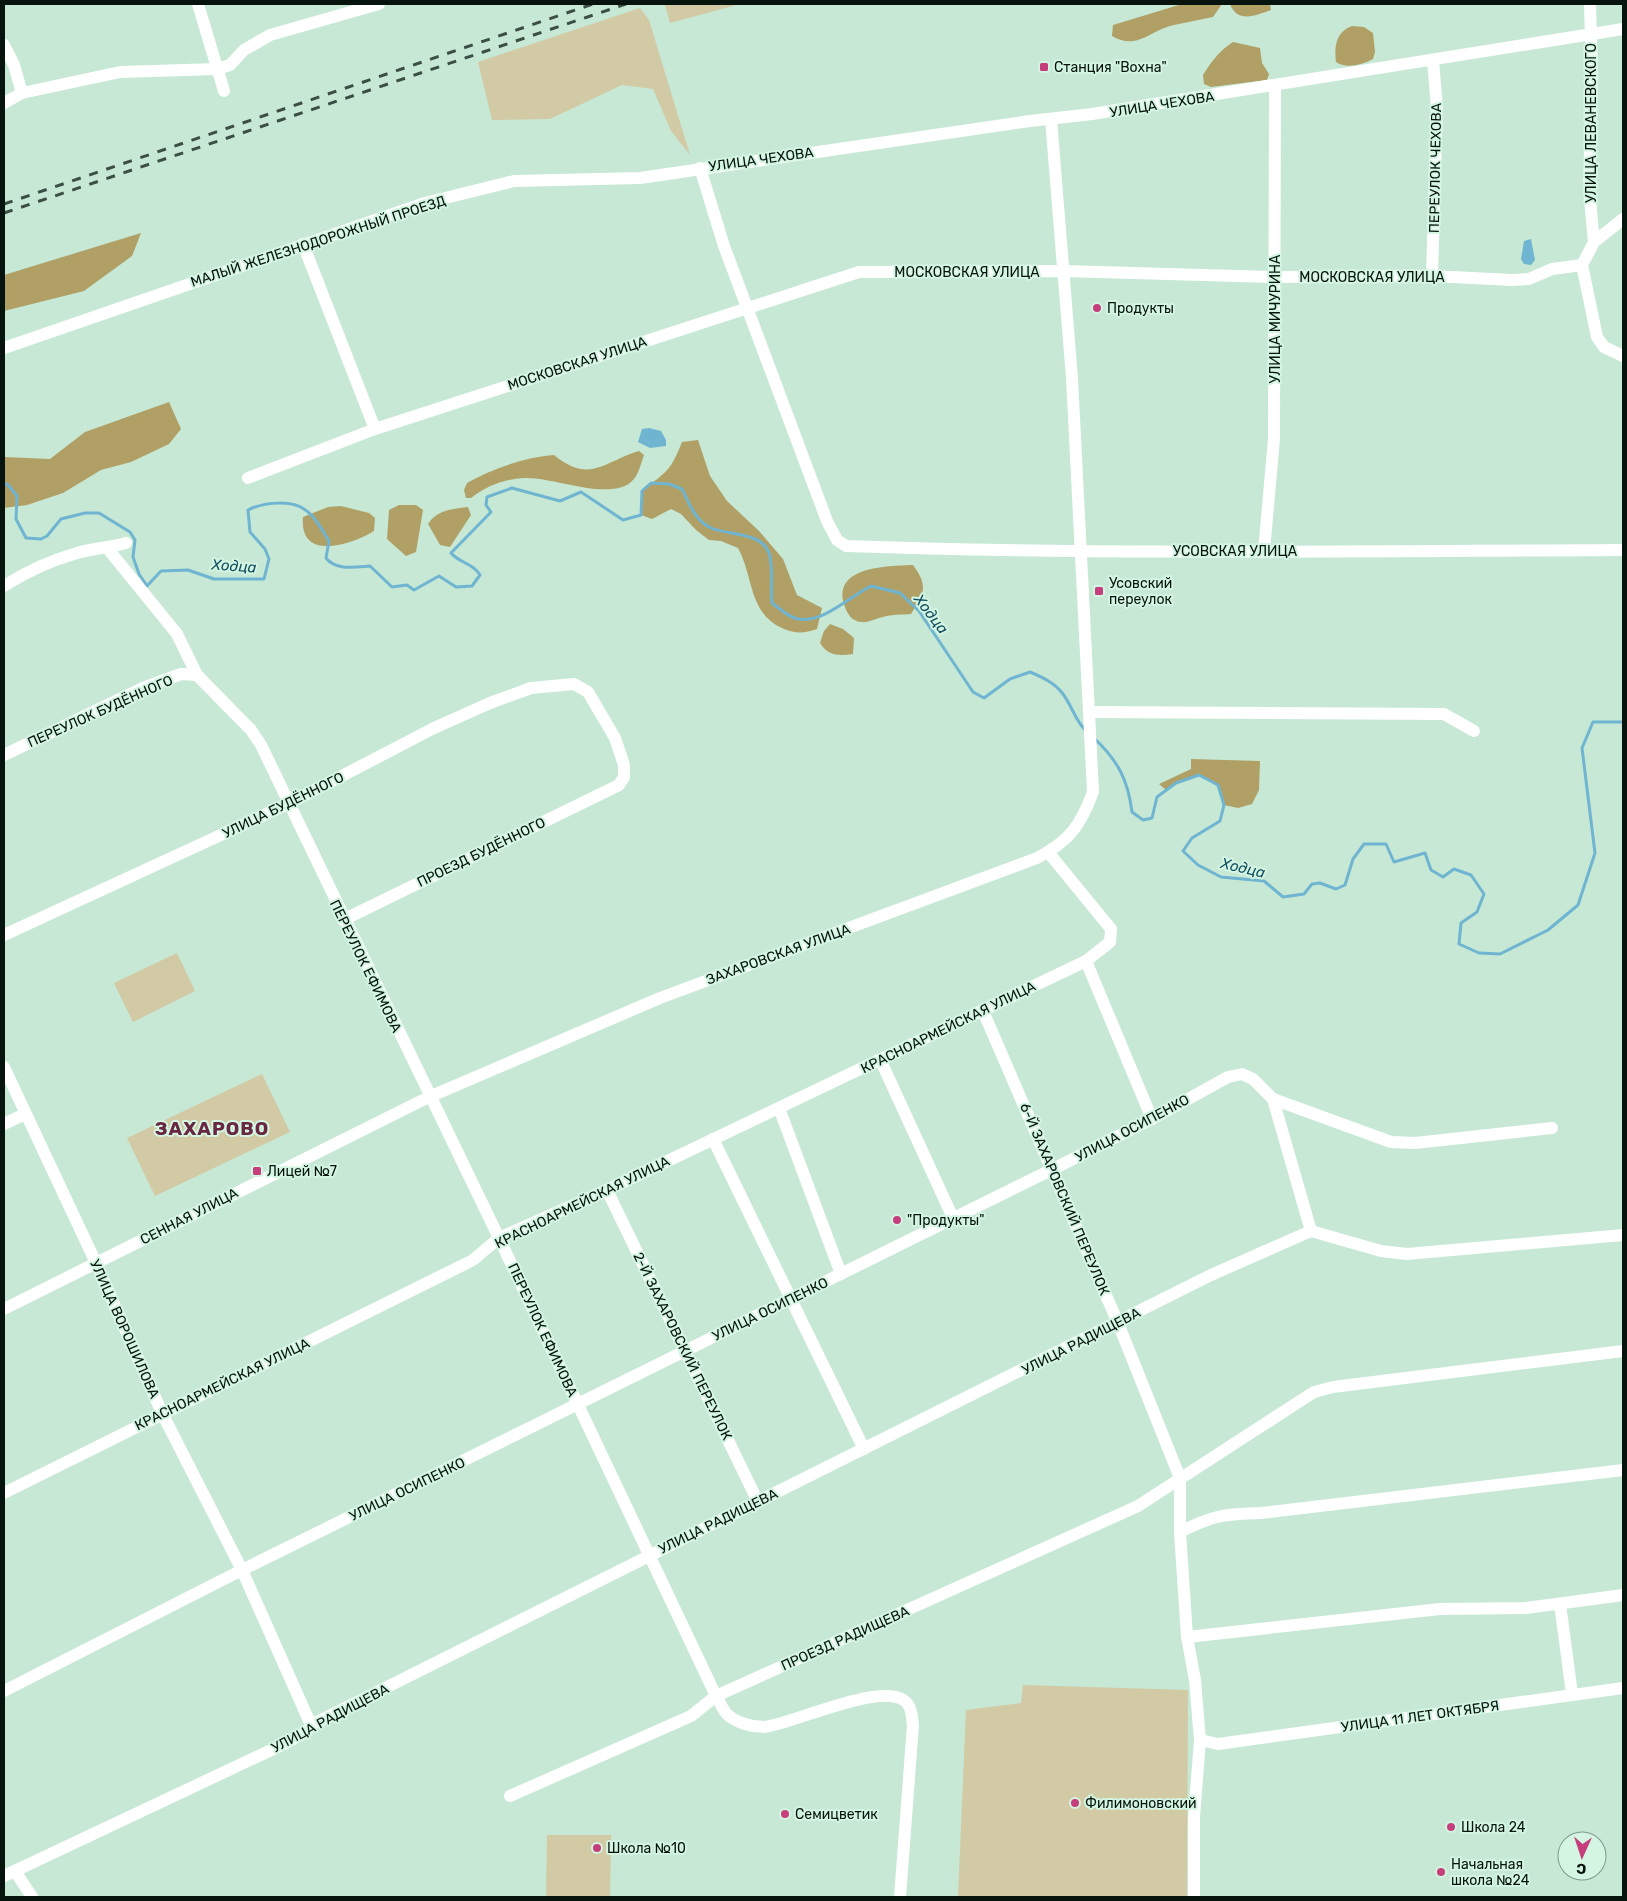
<svg xmlns="http://www.w3.org/2000/svg" width="1627" height="1901" viewBox="0 0 1627 1901" font-family="Rubik,sans-serif">
	<style>
		.green { fill: #d2c9a5 }
		.forest { fill: #b0a065 }
		.water { fill: #6fb5d1 }
		.lines { fill: none; stroke-linecap: round; stroke-linejoin: round }
		.stream { stroke: #6fb5d1; stroke-width: 3 }
		.minor { stroke: #fff; stroke-width: 12 }
		.rail { stroke: #3c4e44; stroke-width: 3; stroke-dasharray: 9 9; stroke-linecap: butt }
		.poi-dot { fill: #c63e7b; stroke: #d3f5e2; stroke-width: 2 }
		.labels { text-anchor: middle; stroke-width: 4; stroke-linejoin: round; paint-order: stroke }
		.poi-label { font-size: 14px; fill: #07130d; stroke: #d3f5e2; text-anchor: start }
		.street-label { font-size: 14px; fill: #07130d; stroke: #d3f5e2 }
		.water-label { font-size: 15px; font-style: italic; fill: #124d61; stroke: #d3f5e2 }
		.district-label { font-size: 19px; font-weight: bold; letter-spacing: 1px; fill: #682641; stroke: #d3f5e2 }
	</style>
	<rect width="100%" height="100%" fill="#c6e8d5"/>
	<g class="green">
		<path d="M667,4H740L670,23L665,5Z"/>
		<path d="M640,8L649,20L690,155L671,131L653,89L622,85L550,119L492,120L478,62Z"/>
		<path d="M177,953L195,991L133,1022L114,983Z"/>
		<path d="M262,1074L290,1132L155,1196L127,1138Z"/>
		<path d="M1023,1685L1188,1690L1187,1897H958L966,1710L1021,1703Z"/>
		<path d="M547,1835H611L610,1897H546Z"/>
	</g>
	<g class="forest">
		<path d="M1182,4H1222L1213,17C1200,20 1187,22 1174,25C1150,30 1137,51 1112,36L1113,25Z"/>
		<path d="M1230,4H1270L1271,10C1255,16 1237,23 1230,4Z"/>
		<path d="M1352,26L1364,27L1373,33L1375,52L1373,59C1362,65 1346,69 1336,62C1334,46 1336,32 1352,26Z"/>
		<path d="M1233,42L1260,48L1262,63L1269,74L1267,80L1211,87L1204,84L1203,75C1211,62 1220,50 1233,42Z"/>
		<path d="M141,233L132,256L84,291L4,311V275Z"/>
		<path d="M169,402L181,429L169,444L131,462L101,470L63,493L27,505L4,508V457L50,459L85,432Z"/>
		<path d="M698,440L710,476L727,501L759,531L783,559L797,595L822,608L817,629C805,633 796,634 784,629C748,614 754,577 738,548L721,541L709,540L696,530L681,514L671,509L652,519L641,515L642,491C667,471 670,472 682,442Z"/>
		<path d="M639,451L644,455C641,463 639,474 633,480C613,503 552,476 524,478C504,479 486,486 471,498H466L464,490L467,483C492,469 525,457 554,455C590,484 603,462 639,451Z"/>
		<path d="M399,505H416L423,510L416,552L406,556L387,539L389,510Z"/>
		<path d="M341,506L369,513L375,518L374,531C351,545 299,562 303,517L328,507Z"/>
		<path d="M468,507L471,515L450,547L440,545L428,524C437,510 452,509 468,507Z"/>
		<path d="M913,565C929,587 924,593 911,614C902,615 892,614 883,617C877,618 868,623 861,622C852,621 848,615 845,607C830,566 888,566 913,565Z"/>
		<path d="M830,624L843,629L854,638L853,654C839,656 828,656 820,643L824,631Z"/>
		<path d="M1191,759L1260,761L1259,790L1252,804L1238,808L1224,805L1218,785L1199,775L1176,783L1166,790L1159,784L1191,769Z"/>
	</g>
	<g class="water">
		<path d="M1531,239L1535,260L1531,265L1524,264L1521,259L1524,241Z"/>
		<path d="M649,428L661,431L666,440V446L650,448L638,442L642,429Z"/>
	</g>
	<g class="lines">
		<g class="stream">
			<path d="M4,483L8,485L17,496L16,519L26,538L41,539L47,536L61,519L85,513H99L130,532L135,540L133,557L139,574L147,586L161,571L188,570L214,579H264L269,559L265,549L250,532L248,510C264,502 294,499 308,512C317,519 323,532 329,541L326,558C336,571 356,567 370,566L392,587L407,585L414,590L439,576L456,587L472,586L480,575C473,563 459,563 451,553L491,512L486,505L487,497L512,488L560,501L581,492L623,520L641,515L642,491L651,483L669,484L682,489C689,503 695,521 711,528C727,535 762,532 769,553C774,569 770,587 772,603C779,608 789,618 798,619C824,623 849,597 871,586L900,593L919,611L973,692L984,698L1010,679L1030,672C1042,677 1055,683 1063,694C1072,706 1075,720 1086,731"/>
			<path d="M1095,739C1118,761 1128,780 1132,812L1143,820L1152,818L1157,797L1176,783L1199,775L1218,785L1224,805L1220,821L1192,838L1183,851L1198,865L1221,877L1264,881L1283,897L1304,894L1312,884L1320,883L1336,889L1345,885L1353,859L1364,844H1386L1394,862L1425,853L1431,870L1443,877L1454,869L1471,875L1484,894L1477,912L1461,923L1459,944L1479,953L1500,954L1548,930L1578,905L1595,853L1582,748L1593,722H1623"/>
		</g>
		<g class="minor">
			<path d="M198,4L224,91"/>
			<path d="M1590,4L1592,74L1589,189L1594,242"/>
			<path d="M4,45L14,65L22,93"/>
			<path d="M4,103L22,93L120,72L217,69L230,65L244,50L270,35L379,4"/>
			<path d="M700,168L724,246L827,521L837,540L846,546C1105,555 1364,551 1623,550"/>
			<path d="M1623,219L1594,242L1582,265L1597,337L1604,347L1623,356"/>
			<path d="M303,244L375,429"/>
			<path d="M1432,276L1437,108L1433,60"/>
			<path d="M4,348L425,203L514,181L640,178L1030,121L1092,114L1623,29"/>
			<path d="M248,478L375,429L859,272L1064,271L1275,277L1432,276L1512,280L1529,279L1552,269L1582,265"/>
			<path d="M108,549L177,634L197,675L251,730L261,745L499,1238L716,1696C720,1702 723,1711 728,1715C737,1723 752,1727 764,1727C792,1725 892,1675 909,1706C912,1711 912,1719 913,1725L900,1897"/>
			<path d="M1264,551L1274,439L1275,87"/>
			<path d="M4,586C26,572 52,560 77,553C94,548 109,548 126,543"/>
			<path d="M1089,712L1444,714L1474,731"/>
			<path d="M4,755L143,688L181,674L197,675"/>
			<path d="M4,935L288,804L434,728L490,703L531,688L574,684L588,692L615,738L624,765V777L619,785L343,920"/>
			<path d="M1086,961L1152,1119"/>
			<path d="M983,1011L1118,1323L1180,1478V1532L1187,1637L1195,1680L1200,1740L1194,1817V1897"/>
			<path d="M880,1059L953,1218"/>
			<path d="M4,1067L96,1263L162,1413L242,1570L311,1725"/>
			<path d="M1273,1099L1311,1231"/>
			<path d="M779,1108L841,1274"/>
			<path d="M4,1124L25,1114"/>
			<path d="M713,1139L864,1449"/>
			<path d="M607,1190L758,1502"/>
			<path d="M1311,1231L1381,1251L1407,1254L1623,1235"/>
			<path d="M4,1309L429,1097L660,998L1037,858C1069,841 1080,827 1093,792L1072,378L1051,119"/>
			<path d="M4,1493L473,1260L499,1238L607,1190L1086,961L1110,942L1111,929L1048,852"/>
			<path d="M1180,1532C1213,1515 1225,1514 1261,1513L1623,1470"/>
			<path d="M1560,1604L1572,1694"/>
			<path d="M1187,1637L1440,1609L1526,1608L1623,1595"/>
			<path d="M4,1691L242,1570L1053,1169L1152,1119L1228,1077L1242,1074L1253,1079L1273,1099L1391,1142L1415,1143L1552,1128"/>
			<path d="M1200,1740L1218,1744L1623,1688"/>
			<path d="M510,1796L691,1716L716,1696L1138,1506L1314,1392L1333,1387L1623,1351"/>
			<path d="M15,1871L32,1897"/>
			<path d="M4,1876L286,1743L306,1732L311,1725L1211,1275L1311,1231"/>
		</g>
		<g class="rail">
			<path d="M4,204L593,4"/>
			<path d="M4,213L626,4"/>
		</g>
	</g>
	<g class="poi-dot">
		<rect x="1039" y="62" width="10" height="10" rx="2.5"/>
		<circle cx="1097" cy="308" r="5"/>
		<rect x="1094" y="586" width="10" height="10" rx="2.5"/>
		<rect x="252" y="1166" width="10" height="10" rx="2.5"/>
		<circle cx="897" cy="1220" r="5"/>
		<circle cx="1075" cy="1803" r="5"/>
		<circle cx="785" cy="1814" r="5"/>
		<circle cx="1451" cy="1827" r="5"/>
		<circle cx="597" cy="1848" r="5"/>
		<circle cx="1441" cy="1872" r="5"/>
	</g>
	<g class="labels">
		<g class="poi-label">
			<text x="1054" y="72">Станция "Вохна"</text>
			<text x="1107" y="313">Продукты</text>
			<text x="1109" y="588">Усовский<tspan x="1109" dy="16">переулок</tspan></text>
			<text x="267" y="1176">Лицей №7</text>
			<text x="907" y="1225">"Продукты"</text>
			<text x="1085" y="1808">Филимоновский</text>
			<text x="795" y="1819">Семицветик</text>
			<text x="1461" y="1832">Школа 24</text>
			<text x="607" y="1853">Школа №10</text>
			<text x="1451" y="1869">Начальная<tspan x="1451" dy="16">школа №24</tspan></text>
		</g>
		<g class="street-label">
			<text transform="translate(1162 104) rotate(-9)" y="5">УЛИЦА ЧЕХОВА</text>
			<text transform="translate(1591 123) rotate(-90)" y="5">УЛИЦА ЛЕВАНЕВСКОГО</text>
			<text transform="translate(761 159) rotate(-8)" y="5">УЛИЦА ЧЕХОВА</text>
			<text transform="translate(1435 168) rotate(-89)" y="5">ПЕРЕУЛОК ЧЕХОВА</text>
			<text transform="translate(318 241) rotate(-18)" y="5">МАЛЫЙ ЖЕЛЕЗНОДОРОЖНЫЙ ПРОЕЗД</text>
			<text x="967" y="277">МОСКОВСКАЯ УЛИЦА</text>
			<text x="1372" y="282">МОСКОВСКАЯ УЛИЦА</text>
			<text transform="translate(1275 319) rotate(-90)" y="5">УЛИЦА МИЧУРИНА</text>
			<text transform="translate(577 363) rotate(-18)" y="5">МОСКОВСКАЯ УЛИЦА</text>
			<text x="1235" y="556">УСОВСКАЯ УЛИЦА</text>
			<text transform="translate(100 711) rotate(-24)" y="5">ПЕРЕУЛОК БУДЁННОГО</text>
			<text transform="translate(283 805) rotate(-26)" y="5">УЛИЦА БУДЁННОГО</text>
			<text transform="translate(481 852) rotate(-26)" y="5">ПРОЕЗД БУДЁННОГО</text>
			<text transform="translate(778 954) rotate(-20)" y="5">ЗАХАРОВСКАЯ УЛИЦА</text>
			<text transform="translate(366 966) rotate(64)" y="5">ПЕРЕУЛОК ЕФИМОВА</text>
			<text transform="translate(948 1027) rotate(-26)" y="5">КРАСНОАРМЕЙСКАЯ УЛИЦА</text>
			<text transform="translate(1132 1128) rotate(-28)" y="5">УЛИЦА ОСИПЕНКО</text>
			<text transform="translate(1065 1199) rotate(67)" y="5">6-Й ЗАХАРОВСКИЙ ПЕРЕУЛОК</text>
			<text transform="translate(582 1202) rotate(-26)" y="5">КРАСНОАРМЕЙСКАЯ УЛИЦА</text>
			<text transform="translate(189 1216) rotate(-27)" y="5">СЕННАЯ УЛИЦА</text>
			<text transform="translate(770 1309) rotate(-26)" y="5">УЛИЦА ОСИПЕНКО</text>
			<text transform="translate(125 1329) rotate(66)" y="5">УЛИЦА ВОРОШИЛОВА</text>
			<text transform="translate(543 1330) rotate(65)" y="5">ПЕРЕУЛОК ЕФИМОВА</text>
			<text transform="translate(1081 1341) rotate(-27)" y="5">УЛИЦА РАДИЩЕВА</text>
			<text transform="translate(683 1346) rotate(64)" y="5">2-Й ЗАХАРОВСКИЙ ПЕРЕУЛОК</text>
			<text transform="translate(222 1384) rotate(-26)" y="5">КРАСНОАРМЕЙСКАЯ УЛИЦА</text>
			<text transform="translate(407 1489) rotate(-26)" y="5">УЛИЦА ОСИПЕНКО</text>
			<text transform="translate(718 1521) rotate(-26)" y="5">УЛИЦА РАДИЩЕВА</text>
			<text transform="translate(845 1638) rotate(-24)" y="5">ПРОЕЗД РАДИЩЕВА</text>
			<text transform="translate(1420 1716) rotate(-8)" y="5">УЛИЦА 11 ЛЕТ ОКТЯБРЯ</text>
			<text transform="translate(330 1718) rotate(-28)" y="5">УЛИЦА РАДИЩЕВА</text>
		</g>
		<g class="water-label">
			<text transform="translate(234 566) rotate(4)" y="5">Ходца</text>
			<text transform="translate(931 614) rotate(52)" y="5">Ходца</text>
			<text transform="translate(1243 868) rotate(13)" y="5">Ходца</text>
		</g>
		<g class="district-label">
			<text x="212" y="1135">ЗАХАРОВО</text>
		</g>
	</g>
	<rect width="1627" height="1901" fill="none" stroke="#07130d" stroke-width="10"/>
	<g transform="translate(1582 1856) rotate(183)"><circle r="24" fill="#d3f5e2" stroke="#819b8d"/>
	<path d="M0-4L9 19L0 12L-9 19Z" fill="#c63e7b"/>
	<text y="-8" font-size="14" font-weight="bold" text-anchor="middle" fill="#07130d">С</text>
	</g>
</svg>
